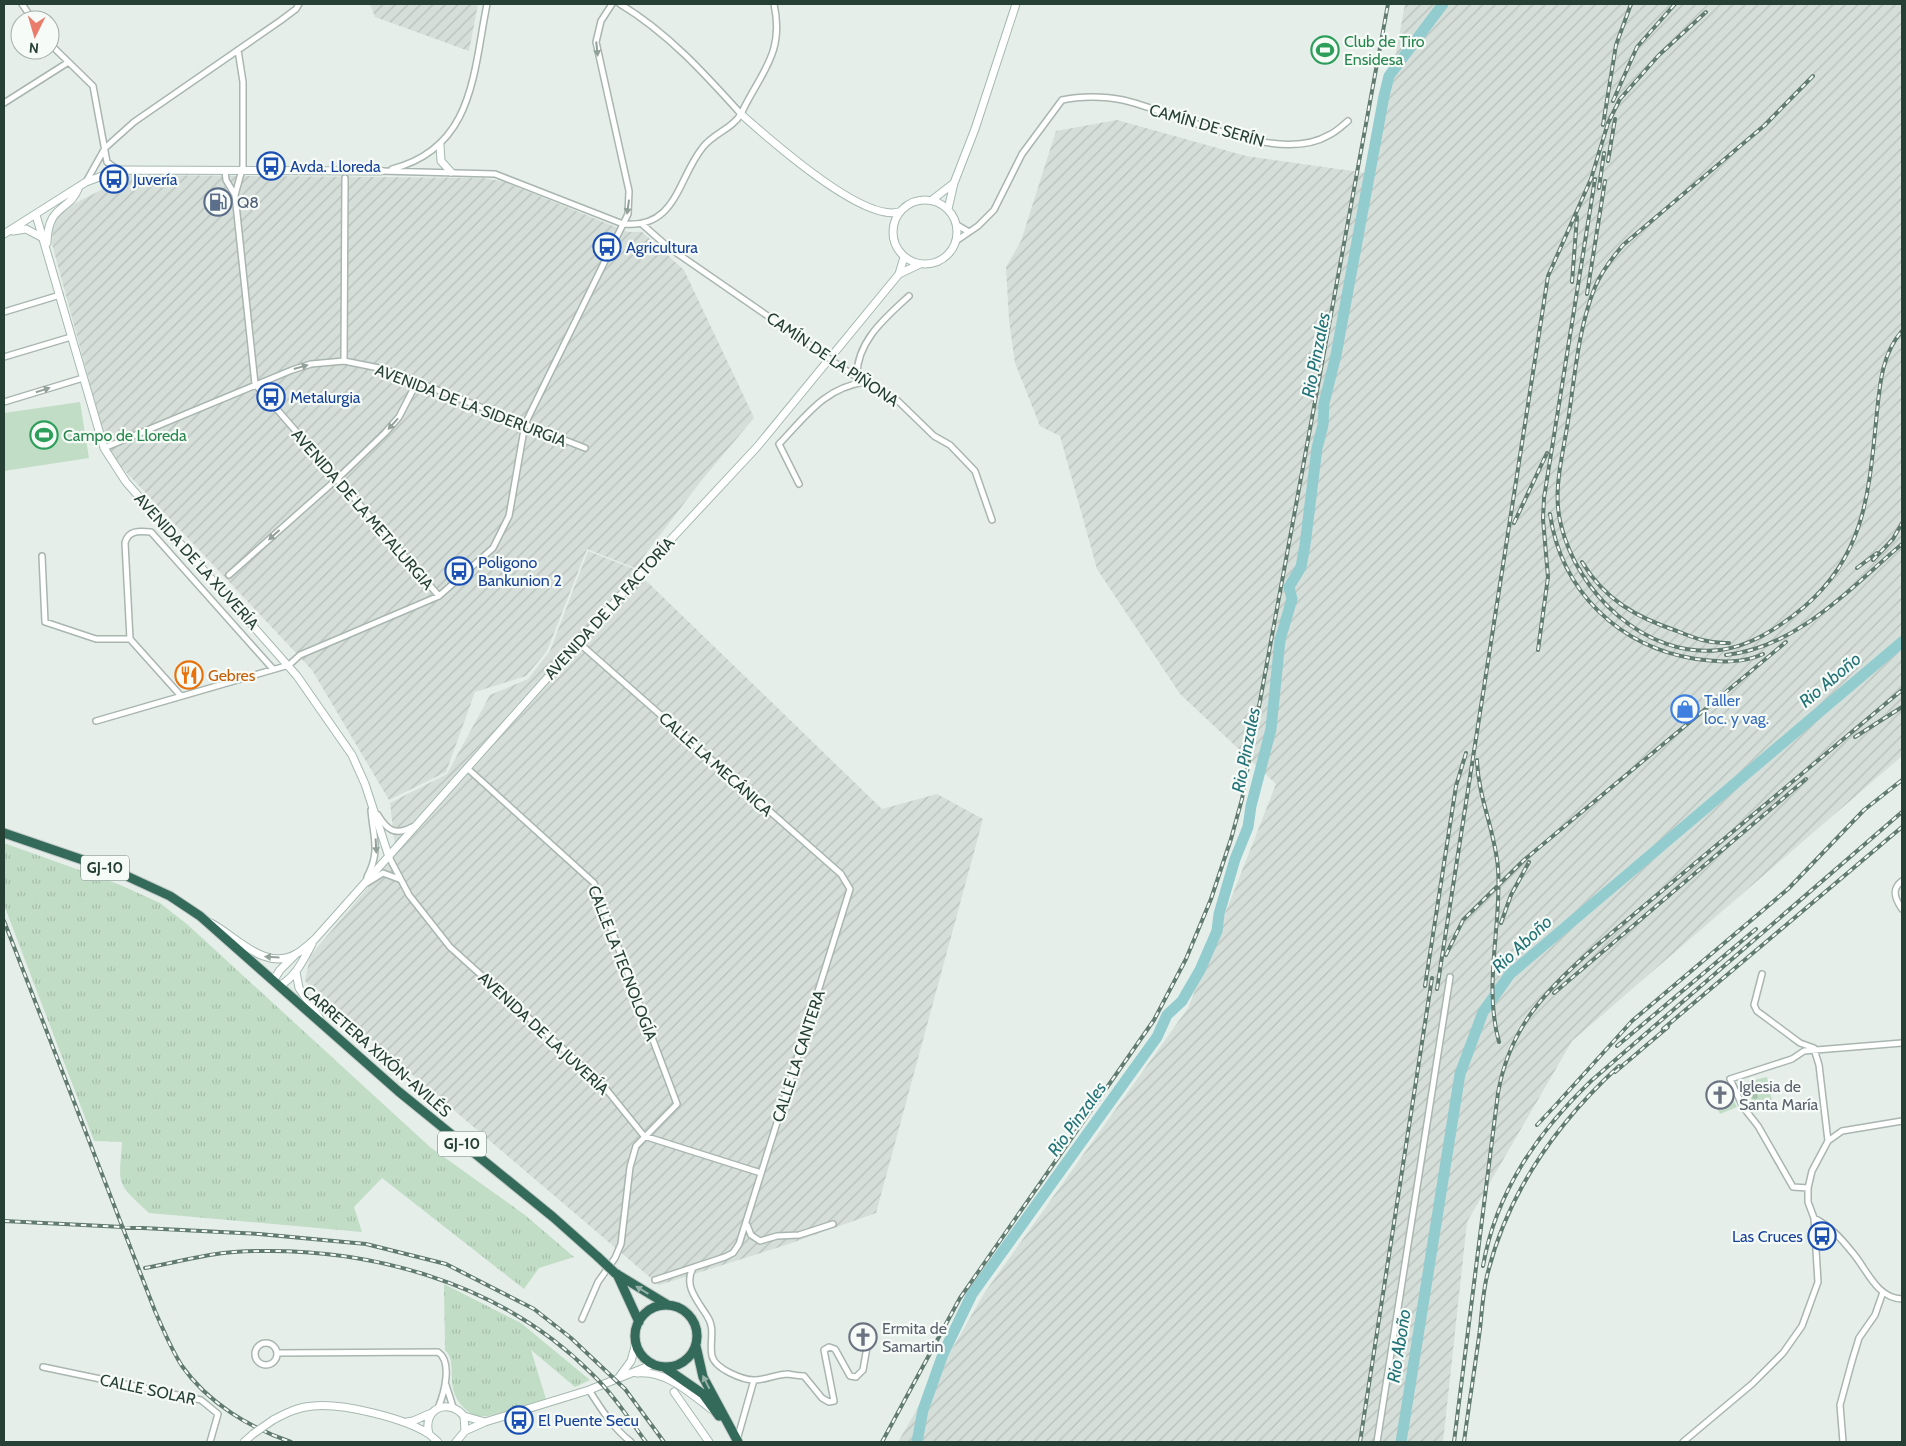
<svg xmlns="http://www.w3.org/2000/svg" width="1906" height="1446" font-family="Cabin,sans-serif">
	<style>
		.industrial { fill: url(#industrial-furrows) }
		.grass { fill: url(#grass-tufts) }
		.cemetery { fill: url(#cemetery-stones) }
		.pitch { fill: #c1ddc6 }
		.lines { fill: none; stroke-linecap: round; stroke-linejoin: round }
		.river { stroke: #93cccf; stroke-width: 11 }
		.street-casing { stroke: #a9b6b0; stroke-width: 8 }
		.secondary-casing { stroke: #a5b9b0; stroke-width: 9 }
		.highway-casing { stroke: #c2cac7; stroke-width: 11 }
		.street { stroke: #fff; stroke-width: 5 }
		.secondary { stroke: #fff; stroke-width: 7 }
		.highway { stroke: #346a59; stroke-width: 9 }
		.rail-casing { stroke: #617b71; stroke-width: 4 }
		.rail { stroke: #f7fbf8; stroke-width: 2; stroke-dasharray: 5.5; stroke-linecap: butt }
		.street-bridge-casing { stroke: #a9b6b0; stroke-width: 8; stroke-linecap: butt }
		.secondary-bridge-casing { stroke: #a5b9b0; stroke-width: 9; stroke-linecap: butt }
		.highway-bridge-casing { stroke: #c2cac7; stroke-width: 11; stroke-linecap: butt }
		.street-bridge { stroke: #fff; stroke-width: 5 }
		.secondary-bridge { stroke: #fff; stroke-width: 7 }
		.highway-bridge { stroke: #346a59; stroke-width: 9 }
		.oneway { fill: #92a09a }
		.oneway2 { fill: #96b2a8 }
		.labels { text-anchor: middle; stroke-width: 4.5; stroke-linejoin: round; paint-order: stroke }
		.shield { fill: #f7fbf8; stroke: #657870; stroke-width: 1 }
		.shield-label { font-size: 15px; font-weight: bold; fill: #264036 }
		.leisure-label { font-size: 16px; fill: #27864d; stroke: #f7fbf8; text-anchor: start }
		.street-label { font-size: 16px; fill: #264036; stroke: #f7fbf8 }
		.transit-label { font-size: 16px; fill: #164399; stroke: #f7fbf8; text-anchor: start }
		.service-label { font-size: 16px; fill: #4e5e75; stroke: #f7fbf8; text-anchor: start }
		.food-label { font-size: 16px; fill: #c56008; stroke: #f7fbf8; text-anchor: start }
		.shop-label { font-size: 16px; fill: #366cbe; stroke: #f7fbf8; text-anchor: start }
		.worship-label { font-size: 16px; fill: #5b616d; stroke: #f7fbf8; text-anchor: start }
		.water-label { font-size: 18px; font-style: italic; fill: #237378; stroke: #f7fbf8 }
	</style>
	<defs>
		<pattern id="industrial-furrows" width="10" height="10" patternUnits="userSpaceOnUse" patternTransform="scale(1.25)"><rect width="10" height="10" fill="#d5ded9"/><path d="M-1 1l2-2M0 10L10 0M9 11l2-2" fill="none" stroke="#b7c0bb"/></pattern>
		<pattern id="grass-tufts" width="24" height="20" patternUnits="userSpaceOnUse" patternTransform="scale(1.25)"><rect width="24" height="20" fill="#c1ddc6"/><path d="M3 7l-1-3M5 7V3M7 7l1-3M15 17l-1-3M17 17v-4M19 17l1-3" fill="none" stroke="#a6bfab"/></pattern>
		<pattern id="cemetery-stones" width="16" height="16" patternUnits="userSpaceOnUse" patternTransform="scale(1.25)"><rect width="16" height="16" fill="#c1ddc6"/><path d="M2 7V4a2 2 0 0 1 4 0v3zM10 15v-3a2 2 0 0 1 4 0v3z" fill="#a6bfab"/></pattern>
	</defs>
	<rect width="100%" height="100%" fill="#e6eeea"/>
	<!-- industrial -->
	<path class="industrial" d="M370 4H478L469 51 375 17Z
		M1405 4H1902V756L1572 1041 1467 1222 1443 1442H898L985 1292 1188 1008 1276 784 1180 694 1097 569 1060 436 1040 426 1015 363 1009 320 1006 267 1021 241 1056 131 1117 120 1246 156 1374 174Z
		M130 175 483 178 505 182 628 232H642L684 270 749 407 754 418 701 481 635 568 587 549 547 651 526 676 475 692 446 772 389 800 312 670 109 454 52 244 53 221 68 207Z
		M588 551 634 569 882 809 937 794 983 819 876 1213 783 1246 659 1285 326 1001 305 981 310 956 396 854 390 803 447 774 490 695 528 679 550 651Z"/>
	<!-- grass -->
	<path class="grass" d="M4 843 118 884 160 903 188 925 430 1147 525 1215 574 1257 539 1268 524 1289 382 1178 354 1207 362 1232 149 1213C115 1181 119 1187 122 1142L94 1141 4 905Z
		M1732 1098 1737 1107 1720 1114 1716 1107Z
		M444 1284 521 1323 590 1380 575 1387 531 1350 546 1399 488 1416C478 1417 470 1415 463 1407 443 1386 459 1363 445 1350Z"/>
	<!-- cemetery -->
	<path class="cemetery" d="M1767 1077 1772 1100 1753 1105 1746 1082Z"/>
	<!-- pitch -->
	<path class="pitch" d="M80 402 89 458 4 471V413Z"/>
	<g class="lines">
		<!-- river -->
		<path class="river" d="M917 1442 923 1410 943 1354 972 1294 1157 1037 1167 1015 1182 1001 1200 970 1217 931 1219 914 1235 859 1248 827 1251 806 1271 729 1280 640 1292 599 1289 587 1301 567 1305 545 1317 448 1323 425 1324 403 1336 355 1384 96 1389 76 1443 4
			M1401 1442 1460 1074 1483 1012 1510 974 1902 642"/>
		<!-- street casing -->
		<g class="street-casing">
			<path id="street" d="M22 4 33 20
				M620 4C668 33 704 73 741 114
				M50 44 93 86 107 162 118 170
				M238 50 243 82V166L235 195 255 384 439 596
				M4 103 67 63
				M392 169C474 148 473 73 487 4
				M225 170 226 180 235 195
				M381 171 495 174 623 224C677 229 677 179 703 147 714 133 732 129 741 114 760 73 785 54 774 4
				M86 182 105 148 134 122 280 21 296 9 299 4
				M643 225 668 247 814 348
				M957 225 969 232
				M956 241 978 226 994 210 1022 154 1062 100C1080 96 1104 96 1123 100 1176 112 1278 166 1329 135 1336 132 1342 126 1348 121
				M4 312 60 295
				M4 357 71 337
				M344 361 345 178
				M847 371 898 401 934 436 950 445 975 471 992 520
				M857 377C856 342 885 318 909 296
				M4 402 83 378
				M104 448 292 370 311 364 344 361 384 369 585 448
				M799 484 779 444C806 416 824 388 865 382
				M42 556 45 622 96 639H130
				M229 575 337 479 385 433 399 417 417 382
				M579 643 841 874 850 889 739 1244 733 1253 725 1257 655 1280
				M181 696 130 639 125 543C128 530 139 531 151 532L273 669
				M96 721 289 665 300 655 439 596 493 548 509 516 525 424 628 214 629 191 596 42 601 21 612 4
				M467 768 594 883 677 1104 636 1146 630 1167 621 1244 615 1258 598 1282 582 1319
				M378 815C387 830 395 836 412 827
				M389 857 409 895 450 947 602 1084 644 1136 761 1173
				M367 877C381 851 373 837 371 810
				M1902 881C1891 889 1895 899 1902 909
				M367 883 383 873 399 879
				M1762 974 1754 1005 1757 1011 1800 1043 1814 1048
				M1814 1049 1819 1065 1828 1141
				M1808 1188 1793 1187 1758 1126 1743 1107 1730 1079 1792 1059 1804 1051 1902 1043
				M1814 1218C1830 1226 1841 1238 1852 1252 1867 1269 1876 1298 1902 1299
				M747 1225 751 1235 760 1241 777 1236 799 1235 833 1224
				M693 1268C683 1286 698 1301 707 1316 716 1329 709 1342 712 1356 715 1369 743 1380 754 1380 766 1380 777 1374 788 1374 794 1375 798 1376 804 1376L822 1398 829 1402 834 1401 824 1350 829 1347 835 1349 850 1376 856 1377 863 1370 867 1347
				M255 1354a11 11 0 1 1 22 0a11 11 0 1 1-22 0Z
				M278 1353 438 1352C453 1362 444 1394 438 1408
				M43 1367 201 1400 218 1414 210 1442
				M446 1385 453 1407
				M589 1390C601 1409 613 1428 631 1442
				M737 1440 754 1380
				M1377 1442 1450 977
				M1683 1442 1752 1384 1783 1353 1802 1326 1818 1282 1814 1218 1808 1202V1188L1812 1171 1828 1141 1842 1131 1902 1121
				M1843 1442 1840 1405 1852 1361 1859 1338 1875 1315 1883 1292"/>
		</g>
		<!-- secondary casing -->
		<g class="secondary-casing">
			<path id="secondary" d="M741 114C769 139 862 222 899 212
				M440 145 441 161 451 172
				M893 232a32 32 0 1 1 64 0a32 32 0 1 1-64 0Z
				M932 200 954 183
				M948 209 954 183 975 129 1016 4
				M36 215 104 448 126 482 297 676 352 755 365 784 389 857
				M13 231 26 229 43 238
				M4 234 86 182 118 170 381 171
				M47 243C48 203 69 213 79 187
				M899 274 920 264
				M211 923C236 936 265 972 296 954 303 950 309 944 315 939L662 549 757 447 899 274 904 257
				M296 972 299 988 319 1017
				M273 981 280 970 295 955
				M279 986C296 977 303 960 312 944
				M637 1373C666 1370 690 1393 711 1409
				M620 1376 631 1361 636 1343
				M674 1392 709 1442
				M464 1416 485 1422
				M273 1420C286 1413 298 1407 313 1406 343 1403 404 1418 429 1434
				M407 1422 413 1421 429 1414
				M465 1431 485 1422 589 1390 654 1364
				M244 1442 253 1434
				M438 1442 429 1434C422 1409 448 1397 464 1416L465 1431 456 1442"/>
		</g>
		<!-- highway casing -->
		<g class="highway-casing">
			<path id="highway" d="M4 833 118 872 170 896 200 916 398 1091 553 1217 598 1257
				M615 1273 668 1305
				M617 1274 639 1322
				M635 1336a31 31 0 1 1 62 0a31 31 0 1 1-62 0Z
				M696 1346 703 1377 738 1442
				M664 1367 703 1394 719 1416"/>
		</g>
		<!-- street -->
		<use href="#street" class="street"/>
		<!-- secondary -->
		<use href="#secondary" class="secondary"/>
		<!-- highway -->
		<use href="#highway" class="highway"/>
		<!-- rail casing -->
		<g class="rail-casing">
			<path id="rail" d="M1813 76 1765 125 1623 245C1612 258 1602 271 1595 287 1578 329 1575 376 1568 421 1563 455 1552 491 1561 525 1577 592 1645 659 1720 650 1751 646 1780 627 1804 607 1867 553 1869 489 1877 412 1880 383 1882 354 1902 331
				M1613 101 1637 47 1675 4
				M1603 125 1616 45 1631 4
				M1608 161 1615 119
				M1599 188 1604 153
				M1572 282 1577 217
				M1587 294 1605 181
				M1550 514C1561 591 1619 647 1696 659 1718 662 1742 664 1763 654
				M1514 523 1547 453
				M1873 560 1893 539 1902 523
				M1582 562C1605 600 1636 617 1677 631 1694 638 1710 644 1729 643
				M1857 568 1877 553
				M1538 650 1548 577 1543 519 1544 498 1595 179
				M1726 655C1798 647 1850 588 1902 544
				M1855 737 1902 707
				M1477 760C1478 797 1495 831 1498 868 1502 926 1483 984 1499 1042
				M4 921 155 1311C163 1329 171 1349 182 1366 208 1403 250 1428 291 1442
				M1501 923 1511 895 1529 862
				M1446 955 1463 920 1524 860 1786 642
				M1425 986 1456 786 1466 753
				M1437 989 1548 276 1591 179 1608 123 1620 99 1659 55 1706 12
				M1554 993 1806 779
				M1663 1029 1902 827
				M1617 1046 1756 929
				M1615 1072 1668 1027
				M1553 1108 1632 1021 1788 889 1864 810 1902 780
				M1537 1125 1554 1107
				M4 1221 259 1234 366 1244 446 1264 534 1309 571 1338 625 1389 664 1442
				M1483 1266C1496 1192 1537 1133 1591 1081L1902 812
				M145 1268C174 1263 204 1254 234 1252 363 1244 500 1281 592 1374 613 1394 629 1419 646 1442
				M882 1442 960 1298 1154 1020 1186 959 1211 899 1231 839 1242 799 1388 4
				M1360 1442 1432 978
				M1454 1442 1498 1093C1510 1025 1547 990 1596 946L1902 690
				M1464 1442C1469 1404 1475 1367 1480 1329 1482 1310 1483 1290 1488 1272 1509 1190 1557 1123 1619 1066"/>
		</g>
		<!-- rail -->
		<use href="#rail" class="rail"/>
		<!-- street-bridge casing -->
		<g class="street-bridge-casing">
			<path id="street-bridge" d="M814 348 847 371"/>
		</g>
		<!-- secondary-bridge casing -->
		<g class="secondary-bridge-casing">
			<path id="secondary-bridge" d="M253 1434 273 1420"/>
		</g>
		<!-- highway-bridge casing -->
		<g class="highway-bridge-casing">
			<path id="highway-bridge" d="M598 1257 615 1273"/>
		</g>
		<!-- street-bridge -->
		<use href="#street-bridge" class="street-bridge"/>
		<!-- secondary-bridge -->
		<use href="#secondary-bridge" class="secondary-bridge"/>
		<!-- highway-bridge -->
		<use href="#highway-bridge" class="highway-bridge"/>
	</g>
	<!-- one-way arrows -->
	<defs><path id="oneway-solid" d="M-6-.8H1V-3.2L6.5 0L1 3.2V.8H-6Z" transform="scale(1.25)"/></defs>
	<g class="oneway">
		<use href="#oneway-solid" transform="translate(597 49) rotate(84)"/>
		<use href="#oneway-solid" transform="translate(628 207) rotate(98)"/>
		<use href="#oneway-solid" transform="translate(301 367) rotate(-16)"/>
		<use href="#oneway-solid" transform="translate(43 390) rotate(-17)"/>
		<use href="#oneway-solid" transform="translate(393 424) rotate(132)"/>
		<use href="#oneway-solid" transform="translate(274 535) rotate(138)"/>
		<use href="#oneway-solid" transform="translate(376 846) rotate(87)"/>
		<use href="#oneway-solid" transform="translate(272 957) rotate(-176)"/>
	</g>
	<g class="oneway2">
		<use href="#oneway-solid" transform="translate(642 1290) rotate(-149)"/>
		<use href="#oneway-solid" transform="translate(706 1382) rotate(-117)"/>
	</g>
	<!-- icons -->
	<defs>
		<g id="stadium-ring" transform="scale(1.4375)"><circle r="9.5" fill="#f7fbf8" stroke="#2e9e5b" stroke-width="1.5"/><path d="M0-5a6.5 5 0 1 0 0 10a6.5 5 0 1 0 0-10ZM-3.5-1.8h7v3.6h-7Z" fill="#2e9e5b"/></g>
		<g id="bus-ring" transform="scale(1.4375)"><circle r="9.5" fill="#f7fbf8" stroke="#1a4fb4" stroke-width="1.5"/><path d="M-5-6H5V4H4V6H2V4H-2V6H-4V4H-5ZM-3.5-4V0h7V-4ZM-3.5 1.2v1.5H-2V1.2ZM2 1.2v1.5H3.5V1.2Z" fill="#1a4fb4"/></g>
		<g id="fuel-ring" transform="scale(1.4375)"><circle r="9.5" fill="#f7fbf8" stroke="#5c6f8a" stroke-width="1.5"/><path d="M-5.5-6h7V0h2V4h1.3V-2.5L3-4.5l.8-.8L6-3V5H2.5V1h-1V6h-7ZM-4.2-4.7v3.2H.2V-4.7Z" fill="#5c6f8a"/></g>
		<g id="restaurant-ring" transform="scale(1.4375)"><circle r="9.5" fill="#f7fbf8" stroke="#e8710a" stroke-width="1.5"/><path d="M-5-6h1v4h1v-4h1v4h1v-4h1v5L-1.5 .5V6h-2V.5L-5-1ZM5-6V6H3V1.5H1.5Q1.5-4 5-6Z" fill="#e8710a"/></g>
		<g id="shop-ring" transform="scale(1.4375)"><circle r="9.5" fill="#f7fbf8" stroke="#3f7fe0" stroke-width="1.5"/><path d="M-5-2.5h2.3a2.7 3.5 0 0 1 5.4 0H5L5.5 6h-11ZM-1.5-2.5h3a1.5 2.3 0 0 0-3 0Z" fill="#3f7fe0"/></g>
		<g id="church-ring" transform="scale(1.4375)"><circle r="9.5" fill="#f7fbf8" stroke="#6b7280" stroke-width="1.5"/><path d="M-1.2-6h2.4v3.5h3.3v2.4h-3.3V6h-2.4V-.1h-3.3v-2.4h3.3Z" fill="#6b7280"/></g>
	</defs>
	<g fill-rule="evenodd">
		<use href="#stadium-ring" x="1325" y="50"/>
		<use href="#bus-ring" x="271" y="166"/>
		<use href="#bus-ring" x="114" y="179"/>
		<use href="#fuel-ring" x="218" y="202"/>
		<use href="#bus-ring" x="607" y="247"/>
		<use href="#bus-ring" x="271" y="397"/>
		<use href="#stadium-ring" x="44" y="435"/>
		<use href="#bus-ring" x="459" y="571"/>
		<use href="#restaurant-ring" x="189" y="675"/>
		<use href="#shop-ring" x="1685" y="709"/>
		<use href="#church-ring" x="1720" y="1095"/>
		<use href="#bus-ring" x="1822" y="1236"/>
		<use href="#church-ring" x="863" y="1337"/>
		<use href="#bus-ring" x="519" y="1420"/>
	</g>
	<g class="labels">
		<!-- shield labels -->
		<g class="shield">
			<rect x="81" y="855.5" width="48" height="25" rx="4"/>
			<rect x="438" y="1131.5" width="48" height="25" rx="4"/>
		</g>
		<g class="shield-label">
			<text x="105" y="873">GJ-10</text>
			<text x="462" y="1149">GJ-10</text>
		</g>
		<!-- leisure labels -->
		<g class="leisure-label">
			<text x="1344" y="47">Club de Tiro<tspan x="1344" dy="18">Ensidesa</tspan></text>
			<text x="63" y="441">Campo de Lloreda</text>
		</g>
		<!-- street labels -->
		<g class="street-label">
			<text transform="translate(1207 125) rotate(16)" y="6">CAMÍN DE SERÍN</text>
			<text transform="translate(833 359) rotate(34)" y="6">CAMÍN DE LA PIÑONA</text>
			<text transform="translate(471 405) rotate(21)" y="6">AVENIDA DE LA SIDERURGIA</text>
			<text transform="translate(363 509) rotate(49)" y="6">AVENIDA DE LA METALURGIA</text>
			<text transform="translate(197 561) rotate(48)" y="6">AVENIDA DE LA XUVERÍA</text>
			<text transform="translate(609 608) rotate(-48)" y="6">AVENIDA DE LA FACTORÍA</text>
			<text transform="translate(716 764) rotate(42)" y="6">CALLE LA MECÁNICA</text>
			<text transform="translate(623 963) rotate(69)" y="6">CALLE LA TECNOLOGÍA</text>
			<text transform="translate(544 1033) rotate(43)" y="6">AVENIDA DE LA JUVERÍA</text>
			<text transform="translate(377 1051) rotate(41)" y="6">CARRETERA XIXÓN-AVILÉS</text>
			<text transform="translate(798 1056) rotate(-72)" y="6">CALLE LA CANTERA</text>
			<text transform="translate(148 1389) rotate(12)" y="6">CALLE SOLAR</text>
		</g>
		<!-- transit labels -->
		<g class="transit-label">
			<text x="290" y="172">Avda. Lloreda</text>
			<text x="133" y="185">Juvería</text>
			<text x="626" y="253">Agricultura</text>
			<text x="290" y="403">Metalurgia</text>
			<text x="478" y="568">Poligono<tspan x="478" dy="18">Bankunion 2</tspan></text>
			<text x="1803" y="1242" text-anchor="end">Las Cruces</text>
			<text x="538" y="1426">El Puente Secu</text>
		</g>
		<!-- service labels -->
		<g class="service-label">
			<text x="237" y="208">Q8</text>
		</g>
		<!-- food labels -->
		<g class="food-label">
			<text x="208" y="681">Gebres</text>
		</g>
		<!-- shop labels -->
		<g class="shop-label">
			<text x="1704" y="706">Taller<tspan x="1704" dy="18">loc. y vag.</tspan></text>
		</g>
		<!-- worship labels -->
		<g class="worship-label">
			<text x="1739" y="1092">Iglesia de<tspan x="1739" dy="18">Santa María</tspan></text>
			<text x="882" y="1334">Ermita de<tspan x="882" dy="18">Samartin</tspan></text>
		</g>
		<!-- water labels -->
		<g class="water-label">
			<text transform="translate(1316 355) rotate(-79)" y="6">Rio Pinzales</text>
			<text transform="translate(1830 680) rotate(-40)" y="6">Rio Aboño</text>
			<text transform="translate(1246 750) rotate(-79)" y="6">Rio Pinzales</text>
			<text transform="translate(1522 944) rotate(-43)" y="6">Rio Aboño</text>
			<text transform="translate(1077 1119) rotate(-54)" y="6">Rio Pinzales</text>
			<text transform="translate(1399 1346) rotate(-81)" y="6">Rio Aboño</text>
		</g>
	</g>
	<!-- border -->
	<rect width="1906" height="1446" fill="none" stroke="#264036" stroke-width="10"/>
	<!-- north arrow -->
	<g transform="translate(35 35) rotate(185)"><circle r="24" fill="#f7fbf8" stroke="#a3b0aa"/>
	<path d="M0-4L9 19L0 12L-9 19Z" fill="#e97c6a"/>
	<text y="-8" font-size="14" font-weight="bold" text-anchor="middle" fill="#264036">N</text>
	</g>
</svg>
